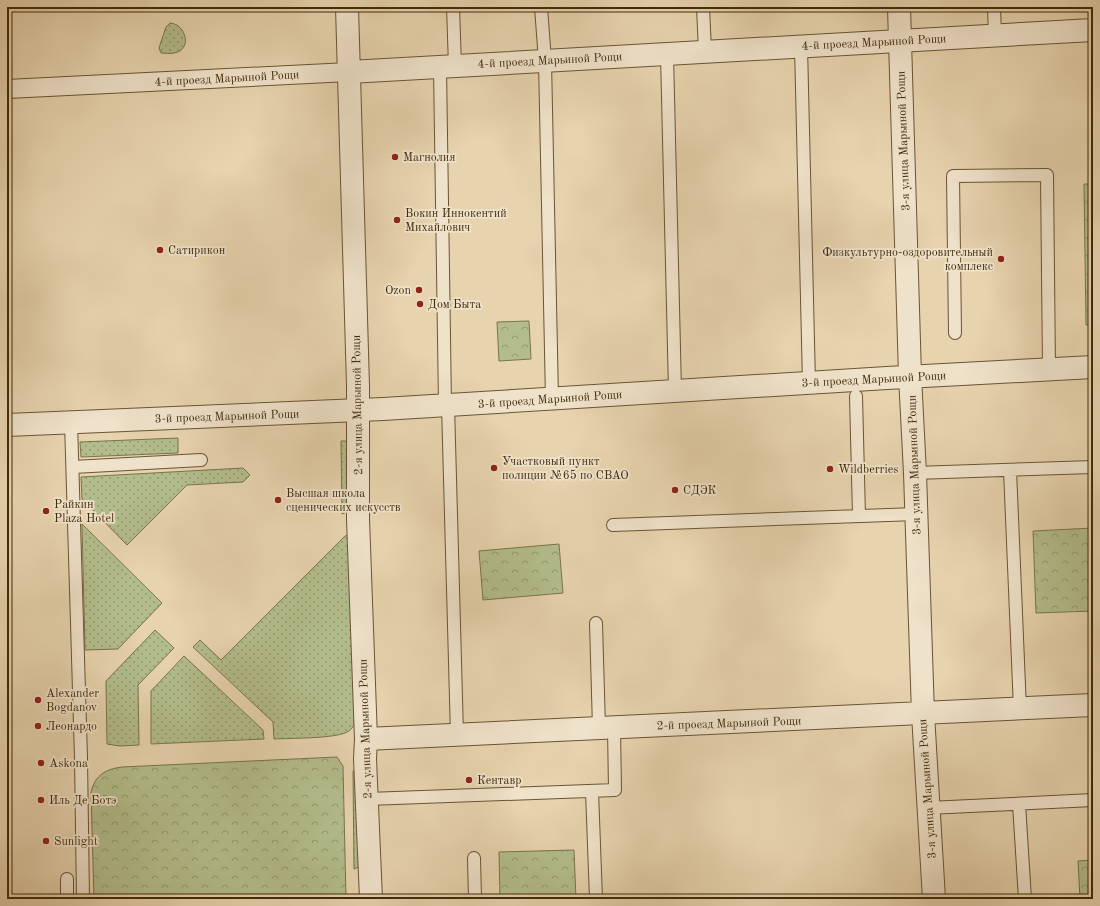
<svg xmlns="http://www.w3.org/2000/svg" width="1100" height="906" font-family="'Old Standard TT',serif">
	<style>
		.grass { fill: url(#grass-dots); stroke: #7a744b }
		.forest { fill: url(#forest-crowns); stroke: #7a744b }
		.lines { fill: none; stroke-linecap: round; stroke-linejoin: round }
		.service-casing { stroke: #6a5433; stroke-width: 14 }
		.pedestrian-casing { stroke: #6a5433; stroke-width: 20 }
		.minor-casing { stroke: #6a5433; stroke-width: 24 }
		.tertiary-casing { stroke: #6a5433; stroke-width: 24 }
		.service { stroke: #efe2ca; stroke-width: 12 }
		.pedestrian { stroke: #efe2ca; stroke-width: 18 }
		.minor { stroke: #efe2ca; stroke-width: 22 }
		.tertiary { stroke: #efe2ca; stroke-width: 22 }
		.poi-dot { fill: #8f2418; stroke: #efe2ca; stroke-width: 1.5 }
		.labels { text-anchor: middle; stroke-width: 3.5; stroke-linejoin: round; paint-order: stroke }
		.street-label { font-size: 12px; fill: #402a0a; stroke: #efe2ca }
		.poi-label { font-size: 12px; fill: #402a0a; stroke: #efe2ca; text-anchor: start }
	</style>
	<defs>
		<pattern id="grass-dots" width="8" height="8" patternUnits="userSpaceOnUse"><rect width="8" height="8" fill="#b3bd8c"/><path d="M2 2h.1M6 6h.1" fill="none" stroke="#939a71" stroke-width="1.8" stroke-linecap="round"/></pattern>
		<pattern id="forest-crowns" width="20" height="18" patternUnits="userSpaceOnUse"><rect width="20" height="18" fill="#b3bd8c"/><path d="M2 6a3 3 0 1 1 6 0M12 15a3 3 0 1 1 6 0" fill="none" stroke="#939a71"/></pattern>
	</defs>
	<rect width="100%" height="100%" fill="#e7d3ae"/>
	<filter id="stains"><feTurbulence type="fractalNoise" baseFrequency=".005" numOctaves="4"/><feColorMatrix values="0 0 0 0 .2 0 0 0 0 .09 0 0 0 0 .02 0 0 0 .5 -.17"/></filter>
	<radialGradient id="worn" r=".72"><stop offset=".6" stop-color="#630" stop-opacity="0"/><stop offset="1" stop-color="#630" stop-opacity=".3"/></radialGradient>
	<!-- grass -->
	<path class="grass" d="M170 23C186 24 193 50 174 53 170 54 165 53 161 53L159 48 166 27Z
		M178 438V453L81 457 80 442Z
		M341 441H349V511L342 514Z
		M243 468 250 475 243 482 187 485 127 545 82 499 81 477Z
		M82 524 162 603 118 649 85 650Z
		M352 534 356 717C355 723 354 727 349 731 338 739 289 738 274 739L273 722 193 647 200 640 221 660 345 536Z
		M155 630 174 648 138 685 139 745 120 746 107 744 106 681Z
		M184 656 263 730 264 739 151 744V691Z
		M357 768 361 866 354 869 353 771Z"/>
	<!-- forest -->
	<path class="forest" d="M1084 184H1093V325H1086Z
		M529 321 531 359 499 361 497 322Z
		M1093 528V611L1036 613 1033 531Z
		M559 544 563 593 483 600 479 551Z
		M337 757 343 766 346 899H94L91 792C95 775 106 769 122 767Z
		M574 850 576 899H500L499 852Z
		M1093 860V899H1080L1078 861Z"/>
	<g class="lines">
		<!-- service casing -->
		<g class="service-casing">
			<path id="service" d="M453 7 455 66
				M541 7 545 61 552 399
				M703 7 705 51
				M994 7 995 35
				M801 46 809 383
				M667 54 675 391
				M440 67 445 405
				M955 333 953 176 1047 175 1049 369
				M856 396 859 516
				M448 405 457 735
				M71 422 81 758 83 899
				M73 467 201 460
				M1010 470 1020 709
				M915 473 1093 467
				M613 525 916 514
				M596 623 599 728
				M592 791 596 899
				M368 799 615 790 614 727
				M1019 804 1025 899
				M928 808 1093 800
				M474 858 475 899
				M67 879V899"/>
		</g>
		<!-- pedestrian casing -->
		<g class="pedestrian-casing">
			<path id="pedestrian" d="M7 89 349 72"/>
		</g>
		<!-- minor casing -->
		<g class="minor-casing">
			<path id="minor" d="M899 7 910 376 915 473 923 714 934 899
				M7 425 383 409 887 378 1093 367
				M366 739 1093 705"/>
		</g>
		<!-- tertiary casing -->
		<g class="tertiary-casing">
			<path id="tertiary" d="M347 7 358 386V519L366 739 365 759 371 899
				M349 72 1093 30"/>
		</g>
		<!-- service -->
		<use href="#service" class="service"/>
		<!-- pedestrian -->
		<use href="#pedestrian" class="pedestrian"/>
		<!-- minor -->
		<use href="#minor" class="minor"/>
		<!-- tertiary -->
		<use href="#tertiary" class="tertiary"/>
	</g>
	<!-- markers -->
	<g class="poi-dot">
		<circle cx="395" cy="157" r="4"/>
		<circle cx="397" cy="220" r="4"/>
		<circle cx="160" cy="250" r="4"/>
		<circle cx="1001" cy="259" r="4"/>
		<circle cx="419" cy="290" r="4"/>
		<circle cx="420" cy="304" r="4"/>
		<circle cx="494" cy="468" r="4"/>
		<circle cx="830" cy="469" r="4"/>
		<circle cx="675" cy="490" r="4"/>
		<circle cx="278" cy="500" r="4"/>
		<circle cx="46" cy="511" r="4"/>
		<circle cx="38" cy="700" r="4"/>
		<circle cx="38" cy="726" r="4"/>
		<circle cx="41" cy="763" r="4"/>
		<circle cx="469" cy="780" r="4"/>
		<circle cx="41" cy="800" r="4"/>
		<circle cx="46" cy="841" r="4"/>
	</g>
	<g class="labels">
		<!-- street labels -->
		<g class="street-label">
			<text transform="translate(874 42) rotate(-3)" y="4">4-й проезд Марьиной Рощи</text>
			<text transform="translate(550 60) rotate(-3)" y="4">4-й проезд Марьиной Рощи</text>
			<text transform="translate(227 78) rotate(-3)" y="4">4-й проезд Марьиной Рощи</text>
			<text transform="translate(903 141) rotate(-92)" y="4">3-я улица Марьиной Рощи</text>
			<text transform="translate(874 379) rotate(-3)" y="4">3-й проезд Марьиной Рощи</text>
			<text transform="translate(550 399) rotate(-4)" y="4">3-й проезд Марьиной Рощи</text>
			<text transform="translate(357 405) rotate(-91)" y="4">2-я улица Марьиной Рощи</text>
			<text transform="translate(227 416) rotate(-2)" y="4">3-й проезд Марьиной Рощи</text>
			<text transform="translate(914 465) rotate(-92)" y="4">3-я улица Марьиной Рощи</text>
			<text transform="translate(729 723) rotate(-2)" y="4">2-й проезд Марьиной Рощи</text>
			<text transform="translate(365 729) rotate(-92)" y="4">2-я улица Марьиной Рощи</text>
			<text transform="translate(927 789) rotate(-94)" y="4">3-я улица Марьиной Рощи</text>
		</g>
		<!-- poi labels -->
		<g class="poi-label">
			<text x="403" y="161">Магнолия</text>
			<text x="405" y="217">Вокин Иннокентий<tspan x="405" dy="14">Михайлович</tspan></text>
			<text x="168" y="254">Сатирикон</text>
			<text x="993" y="256" text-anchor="end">Физкультурно-оздоровительный<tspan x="993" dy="14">комплекс</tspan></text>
			<text x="411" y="294" text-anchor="end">Ozon</text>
			<text x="428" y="308">Дом Быта</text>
			<text x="502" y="465">Участковый пункт<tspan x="502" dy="14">полиции №65 по СВАО</tspan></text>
			<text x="838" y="473">Wildberries</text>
			<text x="683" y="494">СДЭК</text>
			<text x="286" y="497">Высшая школа<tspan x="286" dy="14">сценических искусств</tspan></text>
			<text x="54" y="508">Райкин<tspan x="54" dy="14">Plaza Hotel</tspan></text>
			<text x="46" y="697">Alexander<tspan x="46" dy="14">Bogdanov</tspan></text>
			<text x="46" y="730">Леонардо</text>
			<text x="49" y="767">Askona</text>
			<text x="477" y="784">Кентавр</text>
			<text x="49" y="804">Иль Де Ботэ</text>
			<text x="54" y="845">Sunlight</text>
		</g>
	</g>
	<!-- margin -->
	<rect width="1100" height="906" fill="none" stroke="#e7d3ae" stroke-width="24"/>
	<rect x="8" y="8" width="1084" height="890" fill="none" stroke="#402a0a" stroke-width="2"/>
	<rect x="12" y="12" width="1076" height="882" fill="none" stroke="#402a0a"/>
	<rect width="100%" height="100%" filter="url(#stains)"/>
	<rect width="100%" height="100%" fill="url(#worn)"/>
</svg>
